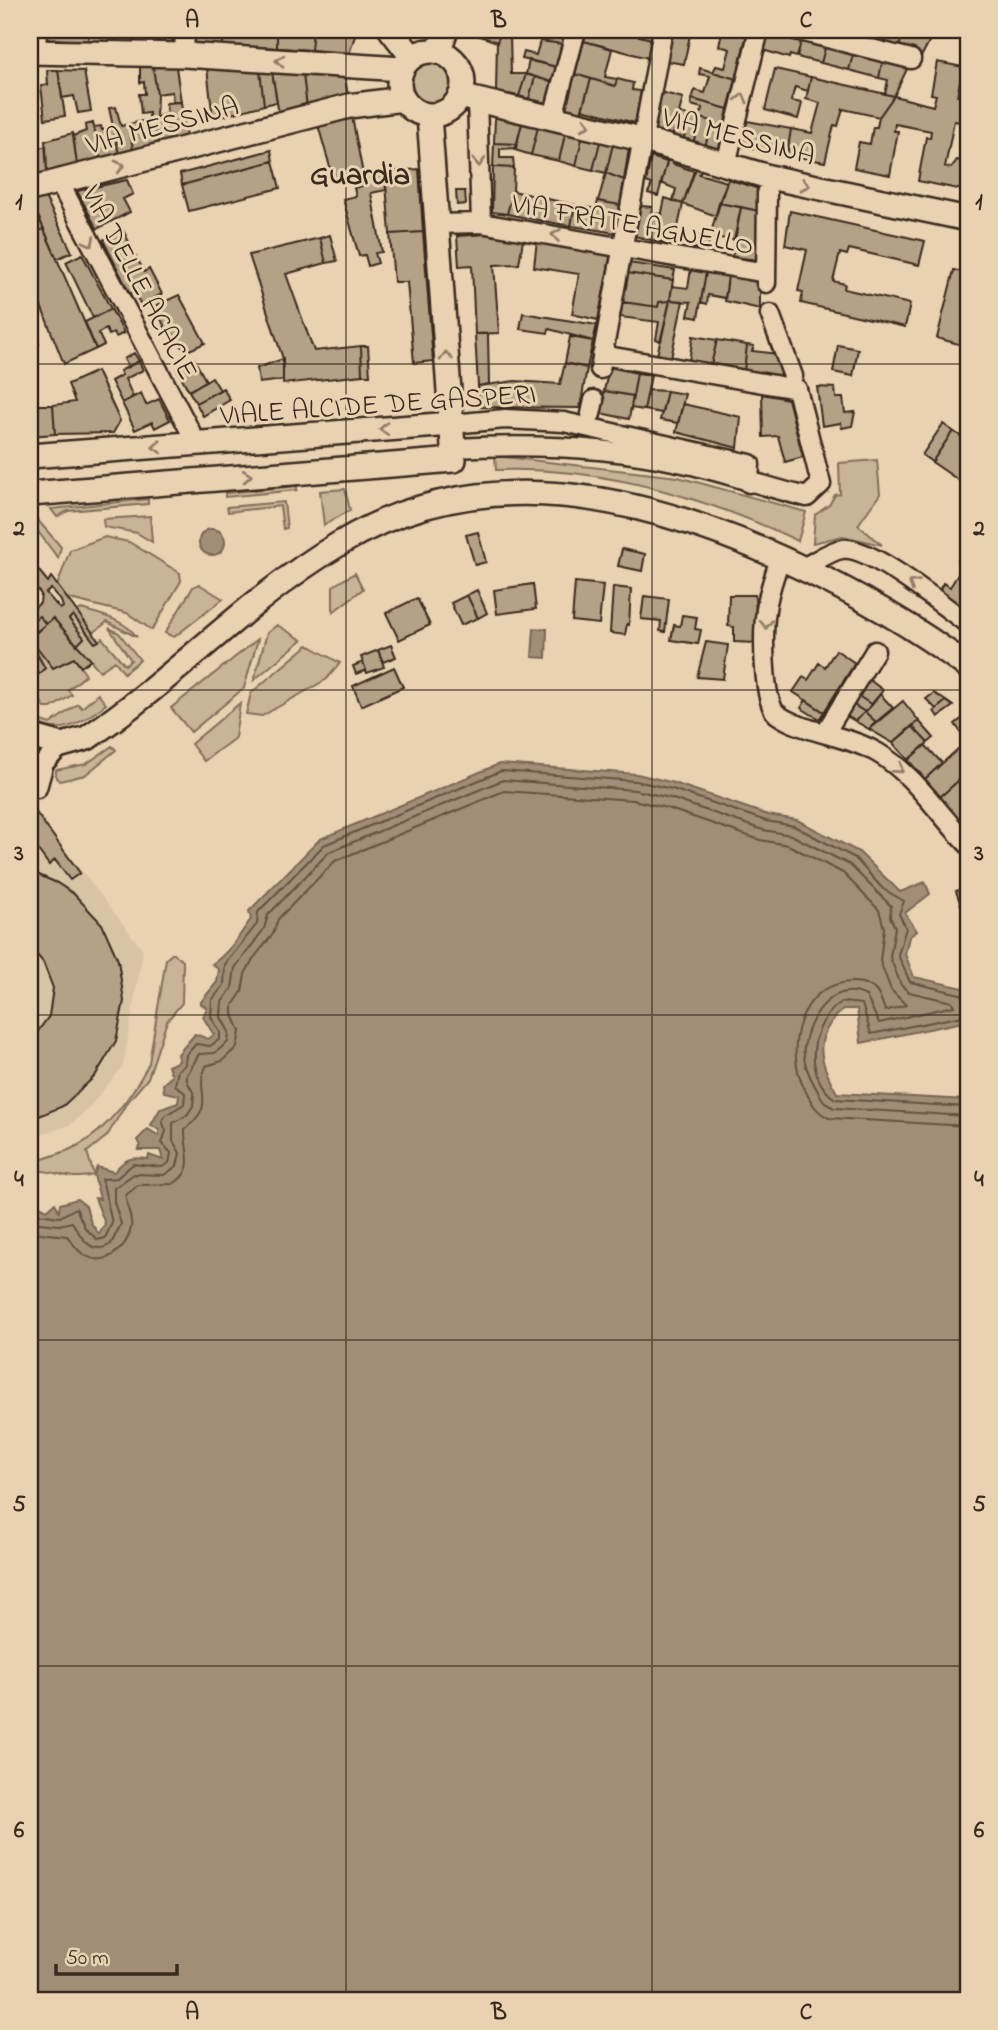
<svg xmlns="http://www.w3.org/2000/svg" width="998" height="2030" font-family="'Indie Flower',sans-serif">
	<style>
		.built { fill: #d9c3a5 }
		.green { fill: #cab497; stroke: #826f5a; stroke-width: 2 }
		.water { fill: #a28e76; stroke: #796653; stroke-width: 2 }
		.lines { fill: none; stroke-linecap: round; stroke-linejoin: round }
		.shore { stroke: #645241; stroke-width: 2 }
		.building { fill: #b5a186; stroke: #3b2a1e; stroke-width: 2; fill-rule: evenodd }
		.minor-casing { stroke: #3b2a1e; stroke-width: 23 }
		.major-casing { stroke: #3b2a1e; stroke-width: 28 }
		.minor { stroke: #e9d2b2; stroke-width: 18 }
		.major { stroke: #e9d2b2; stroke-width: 23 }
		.oneway { stroke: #927e68 }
		.grid { fill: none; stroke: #3b2a1e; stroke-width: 2; stroke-opacity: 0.55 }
		.labels { text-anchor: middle; stroke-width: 6; stroke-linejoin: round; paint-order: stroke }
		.street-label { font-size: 28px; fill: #3b2a1e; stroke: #e9d2b2 }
		.neighbourhood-label { font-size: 30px; font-weight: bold; fill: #3b2a1e; stroke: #e9d2b2 }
		.neatline { fill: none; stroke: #3b2a1e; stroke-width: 2.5 }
		.grid-label { font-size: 23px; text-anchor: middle; font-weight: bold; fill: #3b2a1e }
	</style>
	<rect width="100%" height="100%" fill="#e9d2b2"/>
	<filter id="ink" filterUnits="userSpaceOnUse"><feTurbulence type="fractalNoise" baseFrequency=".0143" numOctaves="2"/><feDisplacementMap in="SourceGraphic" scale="14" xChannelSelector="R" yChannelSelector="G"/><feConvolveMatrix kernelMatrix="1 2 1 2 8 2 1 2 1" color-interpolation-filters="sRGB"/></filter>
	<g filter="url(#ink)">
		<!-- built -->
		<path class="built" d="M30 804 143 950 123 1066 87 1110 70 1125 30 1138Z"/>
		<!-- green -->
		<path class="green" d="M412 83a19 19 0 1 1 38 0a19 19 0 1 1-38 0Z
			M495 456 678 477 806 512 798 541C703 496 601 466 496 470Z
			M877 460 880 494 858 525 882 545 843 536 813 543 815 515 829 505 835 495 840 494 839 463Z
			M297 486V490L225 497V493Z
			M345 489 350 510 324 525 320 491Z
			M148 499V504L68 511 57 517 51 509Z
			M284 502 287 528 283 529 280 506 228 512 227 507Z
			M30 511 61 547 58 558 30 521Z
			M150 516 152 542 137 533 104 527 103 519Z
			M105 537 129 542 180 573 181 581 152 630 127 613 66 598 57 586 70 550Z
			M355 573 363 589 333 612V586Z
			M199 584 223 599 174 637 165 633 193 587Z
			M81 609C101 615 124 619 137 637L107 622 93 633 77 612Z
			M73 615 95 643 102 638 125 665 131 660 109 628 119 633 140 660 124 673 115 661 100 671 77 645 84 638 69 619Z
			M277 625 302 640 254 680 267 633Z
			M30 638 53 667 74 658 86 675 68 690 72 695 51 708H45L30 684V663L39 674 45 668Z
			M258 639 244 688 191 732 171 708Z
			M308 645 340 663 327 679 262 716 246 714 251 693Z
			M98 694 106 704C82 723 58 740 30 718V712L38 720 50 724 78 704 82 708Z
			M240 703 235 738 204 761 191 744Z
			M112 746 116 750 85 775 60 781 56 777V770L86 764Z
			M173 953 183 961 182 1003 167 1021 148 1078 126 1104 107 1136 87 1152 94 1175C68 1182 56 1169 30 1170V1163C45 1158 62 1154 77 1146 107 1131 134 1093 149 1063L166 959Z"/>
		<!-- water -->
		<path class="water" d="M199 542a13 13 0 1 1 26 0a13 13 0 1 1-26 0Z
			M534 629H547L546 658 532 657Z
			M499 764 637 774 674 783 768 815 797 820 859 852 900 892 925 882 930 894 905 913 917 931 909 937 905 954 914 977 968 989V1021L861 1043 857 1009H844C812 1036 818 1060 837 1093L968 1100V2000H30V1207L36 1204 47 1210 55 1203 59 1211 60 1204 77 1199 86 1206 91 1223 99 1234 105 1224 95 1198 100 1199 94 1175 97 1167 114 1172C125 1158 131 1157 148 1159L149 1155 163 1160 160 1150H138L141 1145 137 1140 148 1129 159 1136V1130L151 1125 160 1109 178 1103 179 1095 164 1092 163 1084 172 1076 168 1066 179 1061 178 1054 195 1034 208 1039 214 1035 203 1017 207 1008 200 1003 217 982 219 970 212 964C228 954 240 935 251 919L249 911 320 839Z"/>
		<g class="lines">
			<!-- shore -->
			<path class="shore" d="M968 1015 871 1034 862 1004 842 1002C810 1022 802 1075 835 1099L968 1107
				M30 1213 60 1217 76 1208 85 1228 98 1240 105 1238 112 1223 102 1179 117 1178 133 1164 162 1167 169 1163 171 1153 162 1143 166 1131 162 1121 166 1115 184 1104 185 1093 175 1085 178 1070 185 1065 186 1055 196 1044 210 1046 220 1039V1032L211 1017 212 1000 224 985 225 964 257 924 258 912 324 845 501 771 636 781 672 789 766 821 794 826 855 858 883 889 904 901 899 914 906 928 898 955 910 982 968 996
				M30 1222 59 1225 72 1222C81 1236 90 1257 111 1244L121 1224 114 1202V1188L134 1174 164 1175 177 1166 180 1153 173 1141V1123L187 1115 193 1106 194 1094 187 1081V1075L199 1054 215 1053 228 1042 229 1032 221 1017 222 1002 232 988 235 968 264 929 268 915 329 852 503 780 635 790 670 798 763 830 791 835 850 865 891 906 890 917 895 927 890 957 901 985 909 992 952 1002 954 1006 879 1023 866 996C833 979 808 1018 804 1047 802 1061 809 1076 816 1088 821 1097 824 1104 834 1108L968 1116
				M30 1232 67 1236C72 1242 77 1251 86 1256 106 1267 127 1248 131 1228 133 1216 125 1206 126 1195L138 1185 173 1184C198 1169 184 1151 185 1129 219 1102 193 1094 206 1066L222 1061 237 1047 240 1031 233 1015V1005L242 992 245 974 253 959 273 934 278 919 335 861 504 791 633 800 667 808 760 840 788 845 843 873 879 910 884 928 880 961 891 990 906 1005 885 1011C883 1004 881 997 876 991 870 984 861 982 852 982 798 983 784 1051 805 1090 811 1102 816 1112 829 1118L968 1126"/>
		</g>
		<!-- building -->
		<path class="building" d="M47 30H89L88 41 46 39Z
			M89 30H109V41H88Z
			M116 30H136L135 42H115Z
			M136 30H159V43L135 42Z
			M159 30H172V43H159Z
			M193 30H223V46L192 44Z
			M223 30H277V48L223 46Z
			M277 30H313L311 50 277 48Z
			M313 30H357L349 54 311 50Z
			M463 30H502L497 42Z
			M543 30 566 33 563 44 540 41Z
			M587 30H617L651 39 648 58 584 41Z
			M632 30H653L651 39 631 33Z
			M672 30H691L684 64 666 61Z
			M712 30 747 33 736 79 713 72 716 66 725 68 730 49 719 46 722 32Z
			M768 30 802 38 797 57 790 55 789 58 763 50Z
			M817 30H858L855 40Z
			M858 30H874L870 44 855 40Z
			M874 30H904L898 51 870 44Z
			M904 30 932 36 921 57 898 51Z
			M501 32 510 34 511 74H526L519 96 496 92 497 42Z
			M802 38 826 44 821 63 797 57Z
			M540 41 563 44 557 67 522 59 524 52 536 55Z
			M584 41 612 49 605 77 617 79 615 86 575 74Z
			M826 44 854 51 849 70 821 63Z
			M854 51 883 58 879 78 849 70Z
			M883 58 909 65 894 96 885 94 888 80 879 78Z
			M529 60 557 67 552 82 526 74Z
			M937 62 963 67 957 96 964 97 960 122 954 121 945 167 951 168 957 160 968 163V191L918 181 926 137 930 138 931 131 895 124 894 131H898L890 175 854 168 859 142 870 144 873 127H877L879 117 894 96 933 106 936 95 931 94Z
			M140 67H153L157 94 156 118 152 119H149V113L141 114 139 94H145L144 82 140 83Z
			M153 67H176L181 102H173L172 92 157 94Z
			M207 68 260 71 264 105 213 119Z
			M700 68 736 79 728 109 692 99 695 90 705 93 710 76 699 74Z
			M775 69 811 77 808 91 795 87 791 101 802 103 798 119 765 110Z
			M47 70H58L65 116 45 119 41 86 48 85Z
			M58 70 84 71 91 111 78 113 74 96 62 98Z
			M260 71 272 72 277 102 264 105Z
			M272 72 303 74 307 108 279 115Z
			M303 74 345 76 348 97 307 108Z
			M526 74 535 77 529 99 519 96Z
			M575 74 591 79 581 114 565 109Z
			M535 77 552 82 547 103 529 99Z
			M811 77 894 96 879 117 843 109 838 126 834 125 825 162 787 155 791 129 812 133 820 103 806 99Z
			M591 79 615 86 617 79 633 83 632 90 641 91 635 123 582 109Z
			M660 92 683 98 672 138 654 133Z
			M964 97 968 98V123L960 122Z
			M692 99 728 109 718 152 705 147 712 121 700 118 702 108 691 105Z
			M181 102 186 136 159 143 152 119 167 113 166 103Z
			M116 107 121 126 129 124 133 150 119 154 109 108Z
			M679 113 690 116 683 141 672 138Z
			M690 116 700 118 693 144 683 141Z
			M352 117 363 174 334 181 318 125Z
			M495 117 522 123 517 144 494 143Z
			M700 118 712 121 705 147 693 144Z
			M152 119 159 143 133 150 129 124Z
			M747 121 791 129 787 155 741 146Z
			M93 123 100 159 77 165 73 136 86 131 85 125Z
			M522 123 538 127 531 155 515 150Z
			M101 126 102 130 113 128 119 154 100 159 94 127Z
			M538 127 565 134 559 161 531 155Z
			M73 133 77 165 47 173 45 141Z
			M565 134 582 138 576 166 559 161Z
			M582 138 600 142 593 170 576 166Z
			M600 142 613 144 606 173 593 170Z
			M494 143 517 144 516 148 500 149V158H513L514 168 493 167Z
			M613 144 629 148 624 180 606 173Z
			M46 146 47 173 30 177V150Z
			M271 150 273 161 182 185 180 174Z
			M651 157 667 162 658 196 648 193 652 184 646 182Z
			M668 159 674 161 673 164 694 171 683 204 673 201 676 189 661 183Z
			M273 161 280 188 189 211 182 185Z
			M493 167 514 168 513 191 507 214 492 212Z
			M696 168 701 170 699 174 727 182 716 216 683 204Z
			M419 169 423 232 390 234 385 172Z
			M385 172 386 190 371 193 382 252 375 253 378 263 368 266 365 255 359 256 343 199 356 196 354 188 365 185 363 174Z
			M606 173 624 180 620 205 598 201Z
			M728 179 759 189V211L719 203Z
			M127 180 133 194 123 199 130 212 97 229 77 191Z
			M456 191H465L466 204 457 205Z
			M513 191 548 199 543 221 507 214Z
			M44 195 72 252 57 259 30 199Z
			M665 198 683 204 674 245 656 241Z
			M30 199 44 229 34 233 30 224Z
			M548 199 575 205 571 226 543 221Z
			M598 201 620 205 615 233 591 229Z
			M719 203 741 207 734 240 710 237Z
			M575 205 596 209 591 229 571 226Z
			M641 206 652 207 651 213 662 214 656 241 634 236Z
			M741 207 759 211V260L732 257Z
			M790 211 925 241 919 265 849 249 847 255 840 253 833 281 845 284 844 289 910 304 905 327 801 303 803 292 798 291 807 250 785 245Z
			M30 227 32 233 44 229 96 349 64 364 30 278Z
			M123 230 144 272 149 269 162 294 141 305 134 292 130 294 103 240Z
			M423 232 433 361 414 363 407 282H394L390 234Z
			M487 234 523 240 519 264 494 265 499 333 475 334 472 265 459 266 457 236Z
			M696 234 710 237 707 251 693 248Z
			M330 235 337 261 326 263 320 238Z
			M320 238 326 263 286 274 314 351 361 346 362 375 283 384V359L249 255Z
			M537 240 611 253 598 320 572 314 579 274 534 267Z
			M82 254 111 309 93 318 66 262Z
			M629 263 675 270 673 280 627 273Z
			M691 269 706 272 698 318 688 316 691 302 670 300 672 286 688 288Z
			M954 270 968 274V320L962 345 937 338Z
			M706 272 728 276 725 298 708 295 707 304 701 302Z
			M627 273 673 280 670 301 659 302 658 307 622 302Z
			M728 276 760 282V309L725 301Z
			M179 295 205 343 185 352 171 331 167 332 155 306Z
			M670 300 683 301 671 358 657 355Z
			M670 301 661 341 656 339 659 322 620 317 622 302 658 307 659 302Z
			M111 309 124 333 116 337 114 333 109 335 106 329 98 333 104 345 96 349 85 322Z
			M523 313 597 325 593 341 549 329 548 333 520 329Z
			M30 319 39 344 30 347Z
			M475 334H488L489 384 478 386Z
			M693 336 717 340 711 365 689 361Z
			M570 337 593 341 587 368 565 363Z
			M717 340 747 345 744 371 711 365Z
			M747 345 754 346 752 351 779 354 786 379 744 371Z
			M838 345 858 349 853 376 833 372Z
			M361 346H368L370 375H362Z
			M134 353 139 361 128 367 124 359Z
			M194 359 206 381 189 391 177 369Z
			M283 359V380L259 383 257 368Z
			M139 361 143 370 125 379 133 397 122 403 111 381 122 375 120 371Z
			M565 363 587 368 580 408 479 407 478 386 515 381 560 384Z
			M609 367 637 373 633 396 604 391Z
			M97 371 120 421 113 433 55 434 53 405 75 402 68 384Z
			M637 373 651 375 644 410 631 408Z
			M212 377 220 390 196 403 189 391Z
			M817 387 835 388 836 398H843L845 413 855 412 852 426 842 428 841 423 822 426Z
			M223 388 230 400 203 416 196 403Z
			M648 390 667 391 662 413 644 410Z
			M604 391 633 396 629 419 600 413Z
			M667 391 685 394 678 423 660 420Z
			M141 393 146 405 159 399 170 420 155 428 152 422 135 430 122 403Z
			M762 394 788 399 803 457 785 462 778 436 763 437Z
			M683 404 741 417 738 448 676 432Z
			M30 405H53L55 434 30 436Z
			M943 424 953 431 932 462 922 455Z
			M953 431 968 441V477L964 484 932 462Z
			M478 532 486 562 475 565 466 535Z
			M968 543V612L939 591 943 583 950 587 964 565 958 560Z
			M622 549 645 554 642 571 618 566Z
			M30 560 48 582 51 577 99 641 95 643 73 615 69 619 84 638 77 645 53 618 46 624 39 616 30 623V611L40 603 41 594 30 582ZM51 589 61 601 63 607 60 609 46 593Z
			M575 582 603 585 599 624 572 621Z
			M533 584 536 609 497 614 494 590Z
			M613 587 631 589 629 625 627 624 625 635 610 633Z
			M477 590 487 613 478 618 467 595Z
			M467 595 478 618 461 625 451 603Z
			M729 595H755L757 643 734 642V627L728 626Z
			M644 596 669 599 665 632 660 631 661 621 641 619Z
			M417 598 430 625 399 640 386 613Z
			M682 615 697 617 695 629 701 630 698 644 671 640 674 625 680 626Z
			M39 616 46 624 36 632 30 623Z
			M53 618 91 660 81 667 74 658 53 668 30 638Z
			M706 642 728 645 723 679 697 677Z
			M30 643 45 668 39 674 30 663Z
			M391 645 396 657 383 662 378 650Z
			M378 650 384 667 367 673 361 657Z
			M836 650 855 663 824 712 793 692 803 677 808 680 819 663 825 667Z
			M363 662 366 670 356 674 353 666Z
			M394 667 403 687 361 706 353 686Z
			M868 679 883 690 872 705 857 695Z
			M934 693 946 701 936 709 926 699Z
			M880 694 893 708 876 722 865 712Z
			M857 695 872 705 865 712 852 704Z
			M806 700 824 712 819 719 801 708Z
			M903 701 919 721 893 743 869 729Z
			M946 701 953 706 938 717 934 711Z
			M852 704 865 712 855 721 845 715Z
			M865 712 876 722 869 729 855 721Z
			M968 714V740L967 741 955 724Z
			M919 721 934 738 928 743 912 726Z
			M912 726 928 743 908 760 893 743Z
			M968 740V757L966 758 959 748Z
			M925 745 942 763 925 779 908 760Z
			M959 748 968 762V772L940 797 925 779Z
			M966 774 968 811 956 819 940 797Z
			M30 804 80 873 70 880 55 860 49 865 30 839Z
			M30 871 57 883 74 894 102 924 118 960 124 1001 116 1041 95 1076 63 1106 30 1120V1042L49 1016 53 988 43 962 30 947Z
			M968 886V925L956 891Z"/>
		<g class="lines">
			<!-- minor casing -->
			<g class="minor-casing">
				<path id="minor" d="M796 30 911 59
					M36 52 37 30
					M184 55 185 30
					M477 100 481 223
					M553 117 576 30
					M726 164 759 30
					M59 182 197 444
					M435 224 481 223 766 273
					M766 283 767 193
					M770 314 793 376
					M600 369 663 30
					M591 414 594 400
					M452 424 505 419 564 422 750 464 749 483
					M454 448C529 444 609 447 683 463 724 472 765 487 807 497L821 484 797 389 602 355
					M780 558C775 575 768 592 766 610 763 629 762 703 777 714 803 733 848 735 878 753 915 775 938 814 968 844
					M803 568C815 562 829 551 842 549 868 544 945 607 968 624
					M825 733 875 651
					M37 788 44 763 62 745"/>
			</g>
			<!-- major casing -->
			<g class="major-casing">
				<path id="major" d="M391 30 412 57
					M399 83a32 32 0 1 1 64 0a32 32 0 1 1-64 0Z
					M30 52 184 55 402 69
					M438 52 446 30
					M460 96 641 139 769 177 968 219
					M30 189 349 106 403 99
					M30 456 452 424
					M30 494 454 460 429 115
					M30 736 62 745 87 738C175 679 248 598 339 544 482 457 643 495 785 560 850 590 912 624 968 667"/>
			</g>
			<!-- minor -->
			<use href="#minor" class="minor"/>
			<!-- major -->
			<use href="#major" class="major"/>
		</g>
		<!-- one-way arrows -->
		<defs><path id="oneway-chevron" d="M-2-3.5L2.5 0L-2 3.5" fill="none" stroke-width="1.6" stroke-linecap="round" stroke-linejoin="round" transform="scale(1.75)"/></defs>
		<g class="oneway">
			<use href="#oneway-chevron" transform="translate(280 61) rotate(-176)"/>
			<use href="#oneway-chevron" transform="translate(742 98) rotate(-76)"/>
			<use href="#oneway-chevron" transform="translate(586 125) rotate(14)"/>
			<use href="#oneway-chevron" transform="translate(479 162) rotate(88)"/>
			<use href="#oneway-chevron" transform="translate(120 166) rotate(-15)"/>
			<use href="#oneway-chevron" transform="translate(805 185) rotate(12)"/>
			<use href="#oneway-chevron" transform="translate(556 235) rotate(-171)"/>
			<use href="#oneway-chevron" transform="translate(90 242) rotate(62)"/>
			<use href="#oneway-chevron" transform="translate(446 356) rotate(-95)"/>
			<use href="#oneway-chevron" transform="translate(384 429) rotate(176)"/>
			<use href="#oneway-chevron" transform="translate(157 447) rotate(176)"/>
			<use href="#oneway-chevron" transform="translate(247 476) rotate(-4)"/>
			<use href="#oneway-chevron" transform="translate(913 584) rotate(-147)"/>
			<use href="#oneway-chevron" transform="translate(766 624) rotate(90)"/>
			<use href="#oneway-chevron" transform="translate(899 769) rotate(40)"/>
		</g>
	</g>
	<!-- grid -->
	<path class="grid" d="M346 30V2000M652 30V2000M30 364H968M30 690H968M30 1015H968M30 1340H968M30 1666H968"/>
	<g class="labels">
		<!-- street labels -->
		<g class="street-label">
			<text transform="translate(162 124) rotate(-15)" y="10">VIA MESSINA</text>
			<text transform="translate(739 135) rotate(15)" y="10">VIA MESSINA</text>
			<text transform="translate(633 223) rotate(10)" y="10">VIA FRATE AGNELLO</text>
			<text transform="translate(141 282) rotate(62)" y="10">VIA DELLE ACACIE</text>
			<text transform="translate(378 403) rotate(-4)" y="10">VIALE ALCIDE DE GASPERI</text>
		</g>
		<!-- neighbourhood labels -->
		<g class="neighbourhood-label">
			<text x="360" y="184">Guardia</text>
		</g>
	</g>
	<!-- margin -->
	<rect width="998" height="2030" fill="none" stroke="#e9d2b2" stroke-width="77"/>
	<!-- scale -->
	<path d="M56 1964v10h121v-10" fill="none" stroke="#3b2a1e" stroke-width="3.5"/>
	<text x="66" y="1964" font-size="21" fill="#3b2a1e" stroke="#e9d2b2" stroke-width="5" paint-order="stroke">50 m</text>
	<rect x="38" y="38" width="922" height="1954" class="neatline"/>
	<g class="grid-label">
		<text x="192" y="27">A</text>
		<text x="499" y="27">B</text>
		<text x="806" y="27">C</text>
		<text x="19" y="209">1</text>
		<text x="979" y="209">1</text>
		<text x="19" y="535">2</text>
		<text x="979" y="535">2</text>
		<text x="19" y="860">3</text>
		<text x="979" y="860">3</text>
		<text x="19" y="1186">4</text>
		<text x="979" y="1186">4</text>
		<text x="19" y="1511">5</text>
		<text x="979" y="1511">5</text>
		<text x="19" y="1837">6</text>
		<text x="979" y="1837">6</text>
		<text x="192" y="2019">A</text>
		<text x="499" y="2019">B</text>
		<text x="806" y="2019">C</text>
	</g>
</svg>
